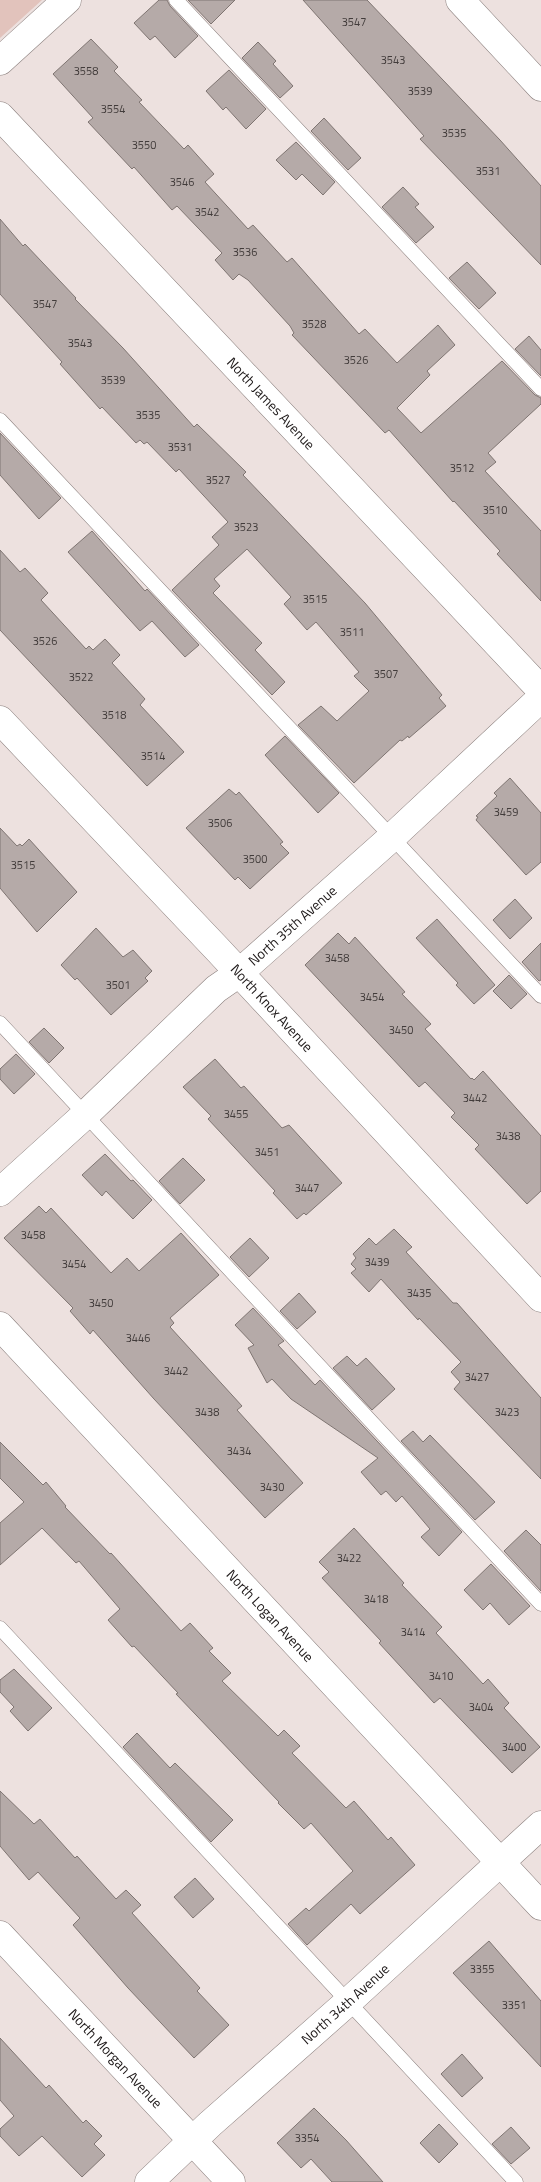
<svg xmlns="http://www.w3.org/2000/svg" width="541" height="2182" font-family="'Titillium Web',sans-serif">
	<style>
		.green { fill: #e2c3bc }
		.building { fill: #b5aaa8; stroke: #7f7572 }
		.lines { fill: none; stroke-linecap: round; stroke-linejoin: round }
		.service-casing { stroke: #8a7f7d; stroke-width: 15 }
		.minor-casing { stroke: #8a7f7d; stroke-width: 29 }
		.service { stroke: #fff; stroke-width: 14 }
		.minor { stroke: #fff; stroke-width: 28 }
		.labels { text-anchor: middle; stroke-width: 4.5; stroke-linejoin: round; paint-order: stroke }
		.number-label { font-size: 11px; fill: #423c3b }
		.street-label { font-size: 14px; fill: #1c1717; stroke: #fff }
	</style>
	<rect width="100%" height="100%" fill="#ede1df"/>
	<!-- green -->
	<path class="green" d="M0 0H42L0 38Z"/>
	<!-- building -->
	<path class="building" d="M159 0H167L170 6 198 36 175 58 155 36 150 40 134 23Z
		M188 0H235L211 24Z
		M303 0H367L500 140 541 186V265L420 139 424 136Z
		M91 39 118 67 114 71 142 100 139 102 184 149 188 145 214 174 205 182 248 229 253 225 287 262 292 258 359 334 365 329 397 363 438 325 455 345 427 371 430 375 397 408 421 433 502 361 535 395 541 398V404L488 453 496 462 485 471 541 531V601L497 554 500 551 454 501 453 502 389 430 385 433 292 335 294 333 290 326 248 280 239 274 233 280 215 260 222 253 177 206 172 210 134 167 132 169 88 122 93 118 53 74Z
		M258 42 276 61 273 64 293 86 280 98 242 58Z
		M229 70 266 109 246 129 226 107 223 110 206 91Z
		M324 118 361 158 348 170 311 131Z
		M296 142 335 182 323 195 302 174 296 180 276 160Z
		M403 187 419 204 415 207 434 227 416 243 382 207Z
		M0 219 23 246 25 244 76 298 75 299 123 348 194 427 197 424 246 472 243 475 365 603 442 695 439 698 446 706 409 738 408 736 402 741 400 740 354 783 298 725 321 706 337 721 369 691 354 676 359 672 316 622 307 630 284 604 291 597 247 549 214 579 220 586 213 593 262 643 255 650 285 682 272 695 172 590 219 545 212 537 228 522 179 469 176 472 147 442 144 444 140 440 136 443 102 407 100 409 60 364 62 362 0 294Z
		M467 262 496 293 479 309 449 278Z
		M529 336 541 350V376L515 349Z
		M0 433 61 498 39 519 0 475Z
		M92 531 145 591 147 589 199 645 185 657 152 621 140 631 68 552Z
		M0 550 20 572 25 568 48 593 41 600 86 649 89 646 93 650 105 639 120 655 112 663 145 699 140 705 184 752 147 786 0 630Z
		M285 736 339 793 318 813 265 755Z
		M510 778 541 813V862L526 875 476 820 478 817 476 816 497 796 494 793Z
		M229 789 236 795 239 792 283 842 280 844 289 853 250 889 238 877 235 880 186 828Z
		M0 828 17 846 20 844 22 846 29 839 77 892 37 932 0 888Z
		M515 899 532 918 510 939 493 920Z
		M437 919 495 985 474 1004 456 985 458 983 416 938Z
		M96 928 123 957 133 950 152 971 145 978 148 981 111 1015 77 978 75 980 61 965Z
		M338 933 349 944 355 937 405 992 402 994 431 1024 425 1029 471 1079 472 1078 474 1080 483 1071 541 1136V1191L527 1204 475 1149 479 1145 451 1117 455 1113 425 1082 419 1087 305 965Z
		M541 943V980L539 981 522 962Z
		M509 975 527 994 511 1009 493 991Z
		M44 1028 64 1048 49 1063 29 1042Z
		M16 1054 35 1074 14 1094 0 1079V1069Z
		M215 1059 241 1088 244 1086 282 1128 289 1125 342 1183 306 1215 304 1213 297 1219 273 1193 275 1191 208 1119 211 1116 183 1087Z
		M105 1154 131 1181 133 1180 152 1200 133 1219 106 1191 102 1196 82 1175Z
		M183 1158 205 1180 180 1204 159 1181Z
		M39 1206 46 1213 51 1208 111 1273 127 1258 139 1271 181 1233 219 1275 170 1318 174 1323 170 1327 242 1406 237 1410 303 1483 265 1518 154 1399 93 1330 90 1334 70 1311 73 1308 4 1238Z
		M394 1229 412 1247 406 1252 453 1303H457L541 1398V1479L454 1389 460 1382 451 1372 461 1362 419 1318 418 1320 381 1279 369 1292 351 1273 356 1269 351 1264 356 1258 353 1254 369 1238 376 1245Z
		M250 1238 269 1258 249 1277 230 1257Z
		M299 1293 316 1312 297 1329 280 1311Z
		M253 1308 284 1341 278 1345 315 1385 320 1380 462 1532 439 1556 421 1537 430 1529 402 1496 396 1502 386 1491 381 1495 361 1472 378 1458 291 1399 272 1379 267 1383 248 1348 254 1345 235 1325Z
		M347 1356 357 1366 366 1358 395 1389 372 1410 333 1368Z
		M413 1431 423 1442 430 1435 495 1502 475 1520 401 1441Z
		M0 1442 43 1485 46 1482 66 1506 65 1507 110 1554 111 1553 181 1631 190 1623 213 1648 209 1651 231 1673 222 1681 278 1736 284 1730 300 1746 292 1753 346 1808 354 1801 388 1840 391 1837 415 1865 360 1914 351 1904 307 1945 288 1924 306 1908 309 1911 353 1871 311 1823 304 1829 278 1803 279 1802 176 1694 178 1693 134 1646 132 1647 108 1620 120 1609 79 1561 76 1563 42 1528 0 1565V1523L24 1502 0 1478Z
		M354 1528 404 1583 402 1585 442 1627 436 1633 483 1684 488 1679 509 1703 504 1708 540 1747 512 1773 440 1698 434 1703 379 1643 381 1641 322 1578 329 1572 319 1562Z
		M526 1530 541 1545V1591L504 1551Z
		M491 1564 530 1606 509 1625 490 1603 483 1610 464 1590Z
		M14 1669 52 1708 28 1731 10 1711 14 1707 0 1692V1680Z
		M137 1733 170 1768 175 1763 233 1820 211 1842 123 1747Z
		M0 1791 34 1824 40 1819 75 1858 77 1856 116 1899 126 1890 141 1905 132 1913 200 1988 197 1991 229 2025 194 2058 128 1988 73 1925 80 1918 38 1872 29 1880 0 1846Z
		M195 1878 214 1899 193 1918 174 1897Z
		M489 1941 541 2001V2067L453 1973Z
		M0 2038 46 2088 49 2085 83 2123 86 2120 102 2136 94 2144 105 2155 82 2177 42 2136 19 2156 0 2136V2129L14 2116 0 2100Z
		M462 2054 483 2078 462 2097 441 2074Z
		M314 2108 346 2140 383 2182H332L311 2159 301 2168 277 2143Z
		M439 2124 458 2144 439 2163 420 2143Z
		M511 2127 530 2148 511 2164 492 2144Z"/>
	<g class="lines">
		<!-- service casing -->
		<g class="service-casing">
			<path id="service" d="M176 0 541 389
				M0 420 541 996
				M0 1023 541 1604
				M0 1628 516 2182"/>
		</g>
		<!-- minor casing -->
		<g class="minor-casing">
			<g id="minor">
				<path d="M460 0 541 87"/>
				<path d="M0 61 67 0"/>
				<path id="s1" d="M0 116 541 690"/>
				<path id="s2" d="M0 720 219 951 541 1298"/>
				<path id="s3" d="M0 1192 85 1115 216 989 239 973 391 838 541 698"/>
				<path id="s4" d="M0 1326 541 1906"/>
				<path id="s5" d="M0 1935 231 2182"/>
				<path id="s6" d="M149 2182 210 2124 348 2002 541 1825"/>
			</g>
		</g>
		<!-- service -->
		<use href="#service" class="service"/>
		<!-- minor -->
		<use href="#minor" class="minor"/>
	</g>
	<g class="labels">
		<!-- number labels -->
		<g class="number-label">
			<text x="354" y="26">3547</text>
			<text x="393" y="64">3543</text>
			<text x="86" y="75">3558</text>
			<text x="420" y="95">3539</text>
			<text x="113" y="113">3554</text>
			<text x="454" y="137">3535</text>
			<text x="144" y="149">3550</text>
			<text x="488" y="175">3531</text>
			<text x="182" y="186">3546</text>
			<text x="207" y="216">3542</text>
			<text x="245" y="256">3536</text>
			<text x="45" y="308">3547</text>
			<text x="314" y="328">3528</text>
			<text x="80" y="347">3543</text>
			<text x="356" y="364">3526</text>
			<text x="113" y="384">3539</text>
			<text x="148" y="419">3535</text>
			<text x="180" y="451">3531</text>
			<text x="462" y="472">3512</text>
			<text x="218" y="484">3527</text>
			<text x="495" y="514">3510</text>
			<text x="246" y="531">3523</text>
			<text x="315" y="603">3515</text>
			<text x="352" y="636">3511</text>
			<text x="45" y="645">3526</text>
			<text x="386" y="678">3507</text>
			<text x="81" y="681">3522</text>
			<text x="114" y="719">3518</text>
			<text x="153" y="760">3514</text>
			<text x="506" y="816">3459</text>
			<text x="220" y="827">3506</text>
			<text x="255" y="863">3500</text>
			<text x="23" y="869">3515</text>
			<text x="337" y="962">3458</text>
			<text x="118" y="989">3501</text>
			<text x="372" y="1001">3454</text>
			<text x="401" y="1034">3450</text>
			<text x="475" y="1102">3442</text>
			<text x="236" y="1118">3455</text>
			<text x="508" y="1140">3438</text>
			<text x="267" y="1156">3451</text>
			<text x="307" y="1192">3447</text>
			<text x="33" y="1239">3458</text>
			<text x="377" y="1266">3439</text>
			<text x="74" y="1268">3454</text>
			<text x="419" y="1297">3435</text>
			<text x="101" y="1307">3450</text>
			<text x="138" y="1342">3446</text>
			<text x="176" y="1375">3442</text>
			<text x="477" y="1381">3427</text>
			<text x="207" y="1416">3438</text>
			<text x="507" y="1416">3423</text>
			<text x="239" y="1455">3434</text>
			<text x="272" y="1491">3430</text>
			<text x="349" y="1562">3422</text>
			<text x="376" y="1603">3418</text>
			<text x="413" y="1636">3414</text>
			<text x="441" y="1680">3410</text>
			<text x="481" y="1711">3404</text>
			<text x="514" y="1751">3400</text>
			<text x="482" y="1973">3355</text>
			<text x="514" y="2009">3351</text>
			<text x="307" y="2142">3354</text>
		</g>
		<!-- street labels -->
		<g class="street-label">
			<text dy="5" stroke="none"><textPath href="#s1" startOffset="395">North James Avenue</textPath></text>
			<text dy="5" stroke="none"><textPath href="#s3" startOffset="396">North 35th Avenue</textPath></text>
			<text dy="5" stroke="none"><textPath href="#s2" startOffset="396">North Knox Avenue</textPath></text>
			<text dy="5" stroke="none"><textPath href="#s4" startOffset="396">North Logan Avenue</textPath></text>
			<text dy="5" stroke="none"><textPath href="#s6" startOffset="265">North 34th Avenue</textPath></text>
			<text dy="5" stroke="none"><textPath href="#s5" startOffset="169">North Morgan Avenue</textPath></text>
		</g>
	</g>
</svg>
